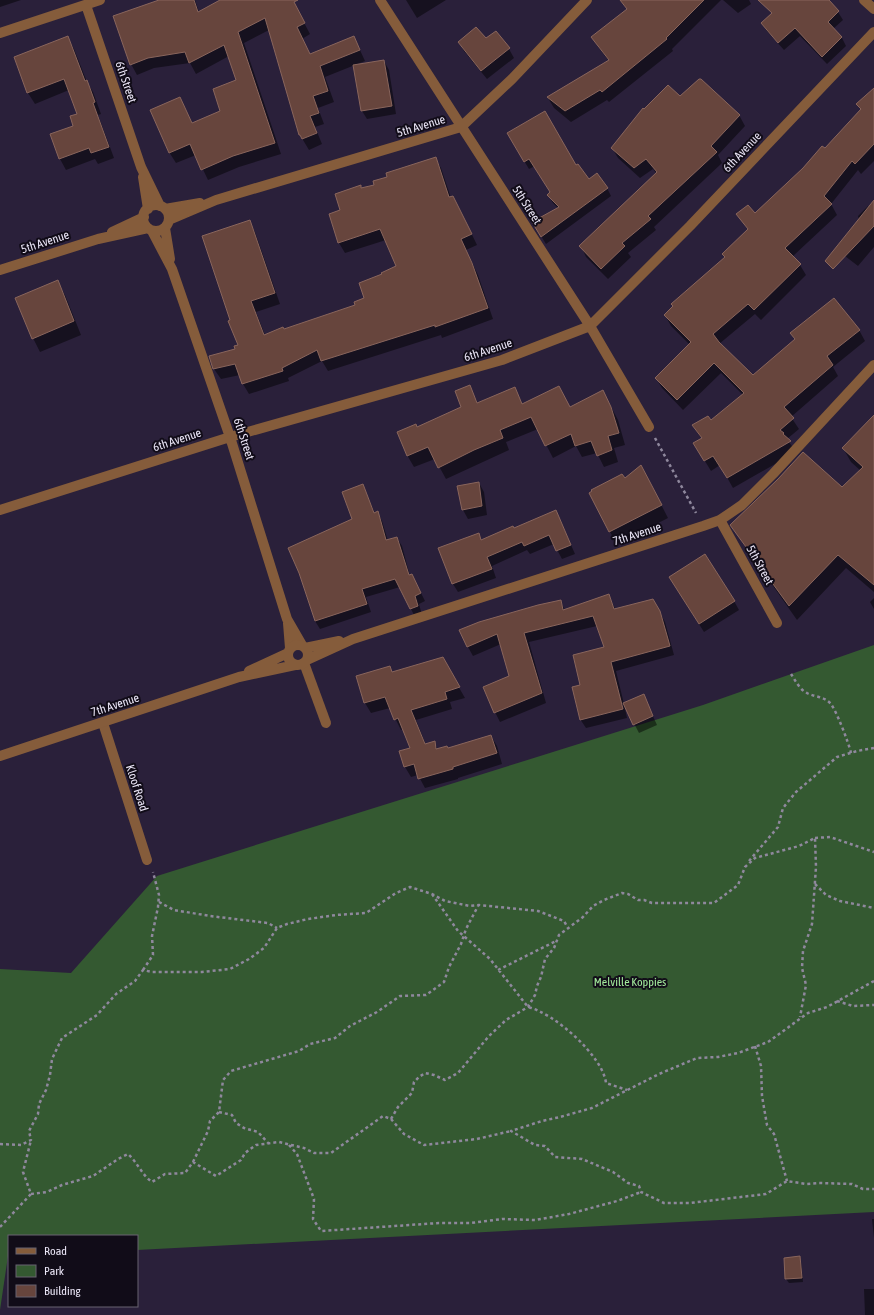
<svg xmlns="http://www.w3.org/2000/svg" width="874" height="1315" font-family="'Asap Condensed',sans-serif">
	<style>
		.green { fill: #345931 }
		.shadow { fill: #0007 }
		.building { fill: #67453d; stroke: #89655c }
		.lines { fill: none; stroke-linecap: round; stroke-linejoin: round }
		.path { stroke: #8f889d; stroke-width: 2.5; stroke-dasharray: 3 3; stroke-linecap: butt }
		.service { stroke: #855c3b; stroke-width: 10 }
		.minor { stroke: #855c3b; stroke-width: 10 }
		.tertiary { stroke: #855c3b; stroke-width: 10 }
		.labels { text-anchor: middle; stroke-width: 4; stroke-linejoin: round; paint-order: stroke }
		.street-label { font-size: 12px; fill: #eae5f6; stroke: #110c18 }
		.park-label { font-size: 12px; fill: #a3eb9c; stroke: #110c18 }
	</style>
	<rect width="100%" height="100%" fill="#2a203a"/>
	<!-- green -->
	<path class="green" d="M874 645V1212L137 1250V1236H9V1256H8L0 1310V969L71 973 157 876 703 705Z"/>
	<!-- shadow -->
	<path class="shadow" d="M0 0H21L0 7Z
		M161 0H195L199 12 222 0H292L310 34 302 39 310 55 354 37 365 61 325 77 334 102 318 108 324 124 315 127 322 144 309 150 300 135 269 30 244 43 281 154 239 167 208 180 196 155 176 163 169 152 180 98 193 124 222 112 237 80 229 56 196 74 190 63 154 68 137 75 131 64Z
		M406 0H446L417 18Z
		M631 0H721L672 49 673 51 609 102 607 100 571 122 554 108 548 98 609 61 599 48 593 38 628 10Z
		M723 0H749L751 4 738 13Z
		M779 0H827L838 12 843 20 833 29 842 38 846 46 827 64 800 36 784 50 767 31 762 23 772 14 770 10Z
		M68 38 74 49 87 82 93 92 101 114 98 115 114 158 98 164 95 159 66 170 60 159 51 135 74 127 78 114 69 90 35 104 28 93 15 58Z
		M486 40 509 49 514 58 487 79 464 51 459 42Z
		M384 61 389 70 396 114 367 119 362 111Z
		M874 89V161L861 174 858 170 831 204 837 215 792 257 800 265 806 275 761 320 755 314 719 344 753 376 795 340 791 333 859 330 865 341 833 367 838 376 791 417 799 429 787 439 796 452 733 488 720 465 711 471 694 443 702 439 693 426 711 421 743 395 721 373 683 410 662 388 656 378 690 345 671 326 665 315 726 258 748 230 738 214 755 215 825 149 861 110 857 104Z
		M680 98 739 115 745 126 718 155 722 163 654 227 656 230 628 253 631 257 608 279 586 257 581 246 657 174 653 169 640 178 618 158 612 148Z
		M508 134 576 167 589 180 607 188 611 196 546 244 533 223 558 208 553 203 548 195 551 193 535 166 529 169Z
		M435 158 441 168 451 198 459 208 477 245 466 250 478 275 493 319 442 338 441 335 328 371 322 361 288 378 289 381 249 394 243 384 240 375 221 379 214 369 210 357 236 350 239 345 231 321 249 221 255 232 280 304 256 312 265 335 357 305 365 298 383 275 397 267 386 240 345 253 339 243 330 214 342 210 362 189 375 186 389 177Z
		M868 206 874 212V247L858 266 845 256 859 220 858 216Z
		M57 282 65 295 81 335 40 352 33 338Z
		M469 387 478 403 514 388 523 405 570 408 609 403 618 420 625 445 614 448 618 462 604 467 597 453 582 457 576 446 553 458 538 429 506 442 509 450 446 479 435 459 414 467 407 455 417 429 462 407Z
		M874 416V592L846 568 797 620 740 539 731 525 842 488 861 471 851 462 843 448Z
		M625 479H648L668 518 617 544 610 532Z
		M479 483 484 492 487 515 468 519 463 510 458 487Z
		M362 485 375 513H378L382 521 388 541 397 538 402 546 410 576 416 583 425 601 419 604 422 615 415 617 400 587 366 597 371 612 320 629 315 621 300 573 354 520Z
		M560 520 575 554 562 559 554 544 530 554 527 550 492 566 496 578 458 592 453 584 439 549 478 535 482 541 514 530Z
		M675 586 734 601 739 610 704 632Z
		M608 596 616 610 658 609 665 622 674 655 616 671 624 704 643 695 657 725 639 733 624 704 627 718 586 728 580 719 581 686 605 648 597 626 529 642 546 703 500 722 495 712 511 677 501 644 473 656 468 647 560 601 565 610Z
		M874 598V609L870 602Z
		M442 658 465 698 450 702 452 709 416 720 426 745 434 743 438 749H448L491 736 497 746 502 764 458 778V779L425 788 418 775 411 777 405 767 411 749 403 729 401 730 390 708 371 713 365 703 357 677 390 667 392 672Z
		M872 1219H874V1238Z
		M799 1257 801 1262 803 1282 789 1283 786 1279 785 1259Z
		M864 1289H874V1315H865Z"/>
	<!-- building -->
	<path class="building" d="M159 0H194L198 12 220 0H298L294 2 305 23 297 27 310 54 354 36 360 50 320 66 328 91 313 96 319 113 310 116 317 133 302 139 300 135H299L265 18 238 32 275 143 233 156 201 170 190 144 169 153 150 110 180 97 192 123 220 111 213 89 236 80 224 45 189 63 185 52 148 58 130 65 113 16Z
		M620 0H704L666 38 667 39 602 92 600 90 565 111 547 97 609 60 591 37 627 9Z
		M758 0H829L839 11 828 22 842 37 822 57 795 28 778 43 761 23 772 13Z
		M476 27 486 38 496 31 510 48 481 71 458 42Z
		M68 36 85 81 87 80 95 102 93 103 109 147 91 153 89 148 59 159 50 134 73 126 70 116 77 114 64 79 27 93 14 57Z
		M384 60 392 106 361 111 353 65Z
		M699 79H701L740 115 711 146 717 152 648 216 651 219 622 243 625 246 601 269 579 246 657 172 646 159 634 168 611 148 643 108 644 109 668 85 680 96Z
		M874 88V144L855 164 852 161 824 196 832 204 785 248 801 264 754 310 748 304 713 334 719 342 753 375 795 339 790 333 834 298 860 330 827 356 833 365 784 407 794 418 780 430 784 433 783 434 791 441 727 478 713 456 704 461 693 443 702 438 692 425 708 416 711 420 744 393 714 363 677 400 655 378 691 342 664 315 673 306 671 304 725 257 722 254 748 229 736 214 748 205 755 213 803 168 822 146 825 148 861 109 856 104Z
		M545 111 576 165 578 164 589 179 597 173 608 188 541 237 532 222 559 207 547 195 550 192 529 159 524 162 507 133Z
		M436 157 449 197 453 196 472 234 461 239 472 263 488 308 435 327V325L321 361 317 350 282 368 283 371 242 384 235 364 213 369 209 356 235 349 234 346 238 345 228 321 230 320 202 236 250 220 275 293 251 301 264 335 283 327 284 329 355 305 354 302 364 298 359 283 382 274 381 273 396 266 380 229 338 243 329 214 340 210 335 194 361 185V188L374 185 373 181 387 177 386 173Z
		M874 200V226L833 269 825 261Z
		M58 280 74 321 32 339 15 298Z
		M470 385 477 403 515 387 522 404 559 386 570 407 603 390 611 407 619 433 608 436 612 450 597 456 591 441 575 446 571 434 545 446 531 417 500 430 503 438 474 450 438 468 428 447 407 456 397 432 416 424 417 427 461 407 455 391Z
		M874 415V585L838 555 789 606 730 525 778 479 803 452 842 487 863 467 842 448Z
		M641 465 662 505 609 532 589 493 592 491 591 490 622 474 625 478Z
		M479 482 482 506 462 510 457 486Z
		M363 484 374 513 378 511 386 540 397 537 409 575 412 574 421 593 415 596 418 606 410 609 395 579 362 589 367 604 315 621 299 573 288 548 352 519 342 492Z
		M556 510 571 545 556 551 549 535 524 546 522 542 487 557 492 569 452 584 438 548 479 533 481 540 513 526 514 528Z
		M705 554 735 601 699 624 669 577Z
		M609 594 614 609 653 599 660 611 670 646 611 662 623 709 580 720 572 687 580 685 573 655 604 647 593 616 524 633 542 693 494 713 483 687 509 676 497 634 467 647 459 630 479 622 538 605 561 600 563 610Z
		M443 657 460 687 445 692 447 699 411 710 425 744 435 741 436 749 447 746 448 748 491 735 497 753 453 767V769L418 779 414 764 404 767 399 751 410 748 398 718 394 720 385 697 364 703 356 676 390 666 392 672Z
		M644 694 653 716 633 725 623 703Z
		M800 1256 802 1278 785 1279 784 1258Z"/>
	<g class="lines">
		<!-- path -->
		<path class="path" d="M655 438 696 513
			M791 674C795 680 800 690 807 693 814 697 823 696 830 703 836 709 849 744 851 753
			M815 838 830 837 874 852
			M749 861 778 827 783 808 796 792 837 757 857 751 874 748
			M815 884 826 895 840 901 874 908
			M432 894 458 931 490 959 528 1007C554 1013 603 1056 606 1083L627 1090
			M159 902 174 910 210 916 268 923 277 928
			M143 970 153 955 152 936 158 907 159 895 153 872
			M498 970 556 941
			M874 981 827 1007 808 1013 768 1042 738 1053 718 1057 697 1058 659 1074 592 1108 560 1117 542 1121 511 1131 535 1145 545 1146 555 1157 582 1159 613 1172 628 1183 639 1186 641 1192 664 1203H690L766 1194 787 1181 806 1184 819 1183 852 1184 863 1189H874
			M837 1001 853 1006 874 1005
			M755 1046 761 1066 762 1096 767 1125 774 1134 787 1181
			M219 1112 232 1115 236 1123 244 1128 258 1132 268 1143
			M391 1119 398 1107 412 1093 414 1082 419 1077 425 1073 434 1075 445 1080 458 1073 489 1036 506 1020 528 1007 535 995 537 986 541 977 545 959 554 948 559 935 583 917 593 906 604 900 622 893 628 894 638 900H644L652 903H714L738 885 745 867 755 858 799 846 815 838 816 867 812 924 803 951 802 968 806 985 800 1017
			M0 1144 21 1145 31 1140 29 1131 38 1114 39 1104 46 1090 50 1075 52 1059 62 1038 97 1015 116 994 135 981 143 970 152 972H202L230 969 249 959 264 948 277 928 287 924 308 919 336 915 366 913 396 893 410 887 432 894 445 901 470 906 479 905 538 911 564 921 568 928
			M289 1145 297 1154 314 1199 313 1219 321 1231 439 1223H471L502 1219 535 1220 569 1214 617 1201 641 1192
			M193 1162 208 1131 210 1121 219 1112 223 1080 231 1071 299 1051 310 1044 335 1038 350 1026 377 1012 400 996 426 995 444 982 449 967 461 944 466 929 478 906
			M31 1194 47 1192 62 1185 93 1176 118 1159 128 1154C137 1162 142 1175 152 1182L165 1174 185 1173 193 1162 216 1176 241 1160 245 1153 256 1145 279 1142 304 1148 314 1153H331L383 1116 391 1119 404 1134 424 1145 477 1139 511 1131
			M0 1227 31 1194 23 1172 31 1140"/>
		<!-- service -->
		<path class="service" d="M304 663 326 723"/>
		<!-- minor -->
		<path class="minor" d="M380 0 590 326 649 427
			M864 0 874 9
			M86 5 141 167 160 206
			M0 33 100 0
			M143 177 148 209
			M143 218a13 13 0 1 1 26 0a13 13 0 1 1-26 0Z
			M165 209 200 203
			M169 220 216 200 461 127 512 79 587 0
			M165 228 170 259
			M152 231 172 269 230 437 287 619 302 645
			M112 232 144 217
			M0 270 98 239 148 228
			M0 510 230 437 502 360 590 326 690 226 874 32
			M720 520 777 623
			M288 623 290 648
			M103 723 147 860"/>
		<!-- tertiary -->
		<path class="tertiary" d="M288 655a10 10 0 1 1 20 0a10 10 0 1 1-20 0Z
			M305 648 339 641
			M307 660 353 639 703 526 720 520 742 505 773 474 874 365
			M249 671 288 653
			M0 756 239 677 295 665"/>
	</g>
	<g class="labels">
		<!-- street labels -->
		<g class="street-label">
			<text transform="translate(126 82) rotate(71)" y="4">6th Street</text>
			<text transform="translate(421 126) rotate(-17)" y="4">5th Avenue</text>
			<text transform="translate(742 152) rotate(-47)" y="4">6th Avenue</text>
			<text transform="translate(527 205) rotate(57)" y="4">5th Street</text>
			<text transform="translate(45 242) rotate(-18)" y="4">5th Avenue</text>
			<text transform="translate(488 350) rotate(-18)" y="4">6th Avenue</text>
			<text transform="translate(244 439) rotate(72)" y="4">6th Street</text>
			<text transform="translate(177 440) rotate(-18)" y="4">6th Avenue</text>
			<text transform="translate(637 534) rotate(-18)" y="4">7th Avenue</text>
			<text transform="translate(760 565) rotate(61)" y="4">5th Street</text>
			<text transform="translate(115 705) rotate(-18)" y="4">7th Avenue</text>
			<text transform="translate(137 788) rotate(72)" y="4">Kloof Road</text>
		</g>
		<!-- park labels -->
		<g class="park-label">
			<text x="630" y="986">Melville Koppies</text>
		</g>
	</g>
	<!-- legend -->
	<rect x="8" y="1235" width="130" height="72" fill="#110c18" stroke="#686371"/>
	<rect x="16" y="1248" width="20" height="6" fill="#855c3b" stroke="#686371"/>
	<text x="44" y="1255" font-size="12" fill="#eae5f6">Road</text>
	<rect x="16" y="1265" width="20" height="12" fill="#345931" stroke="#686371"/>
	<text x="44" y="1275" font-size="12" fill="#eae5f6">Park</text>
	<rect x="16" y="1285" width="20" height="12" fill="#67453d" stroke="#686371"/>
	<text x="44" y="1295" font-size="12" fill="#eae5f6">Building</text>
</svg>
